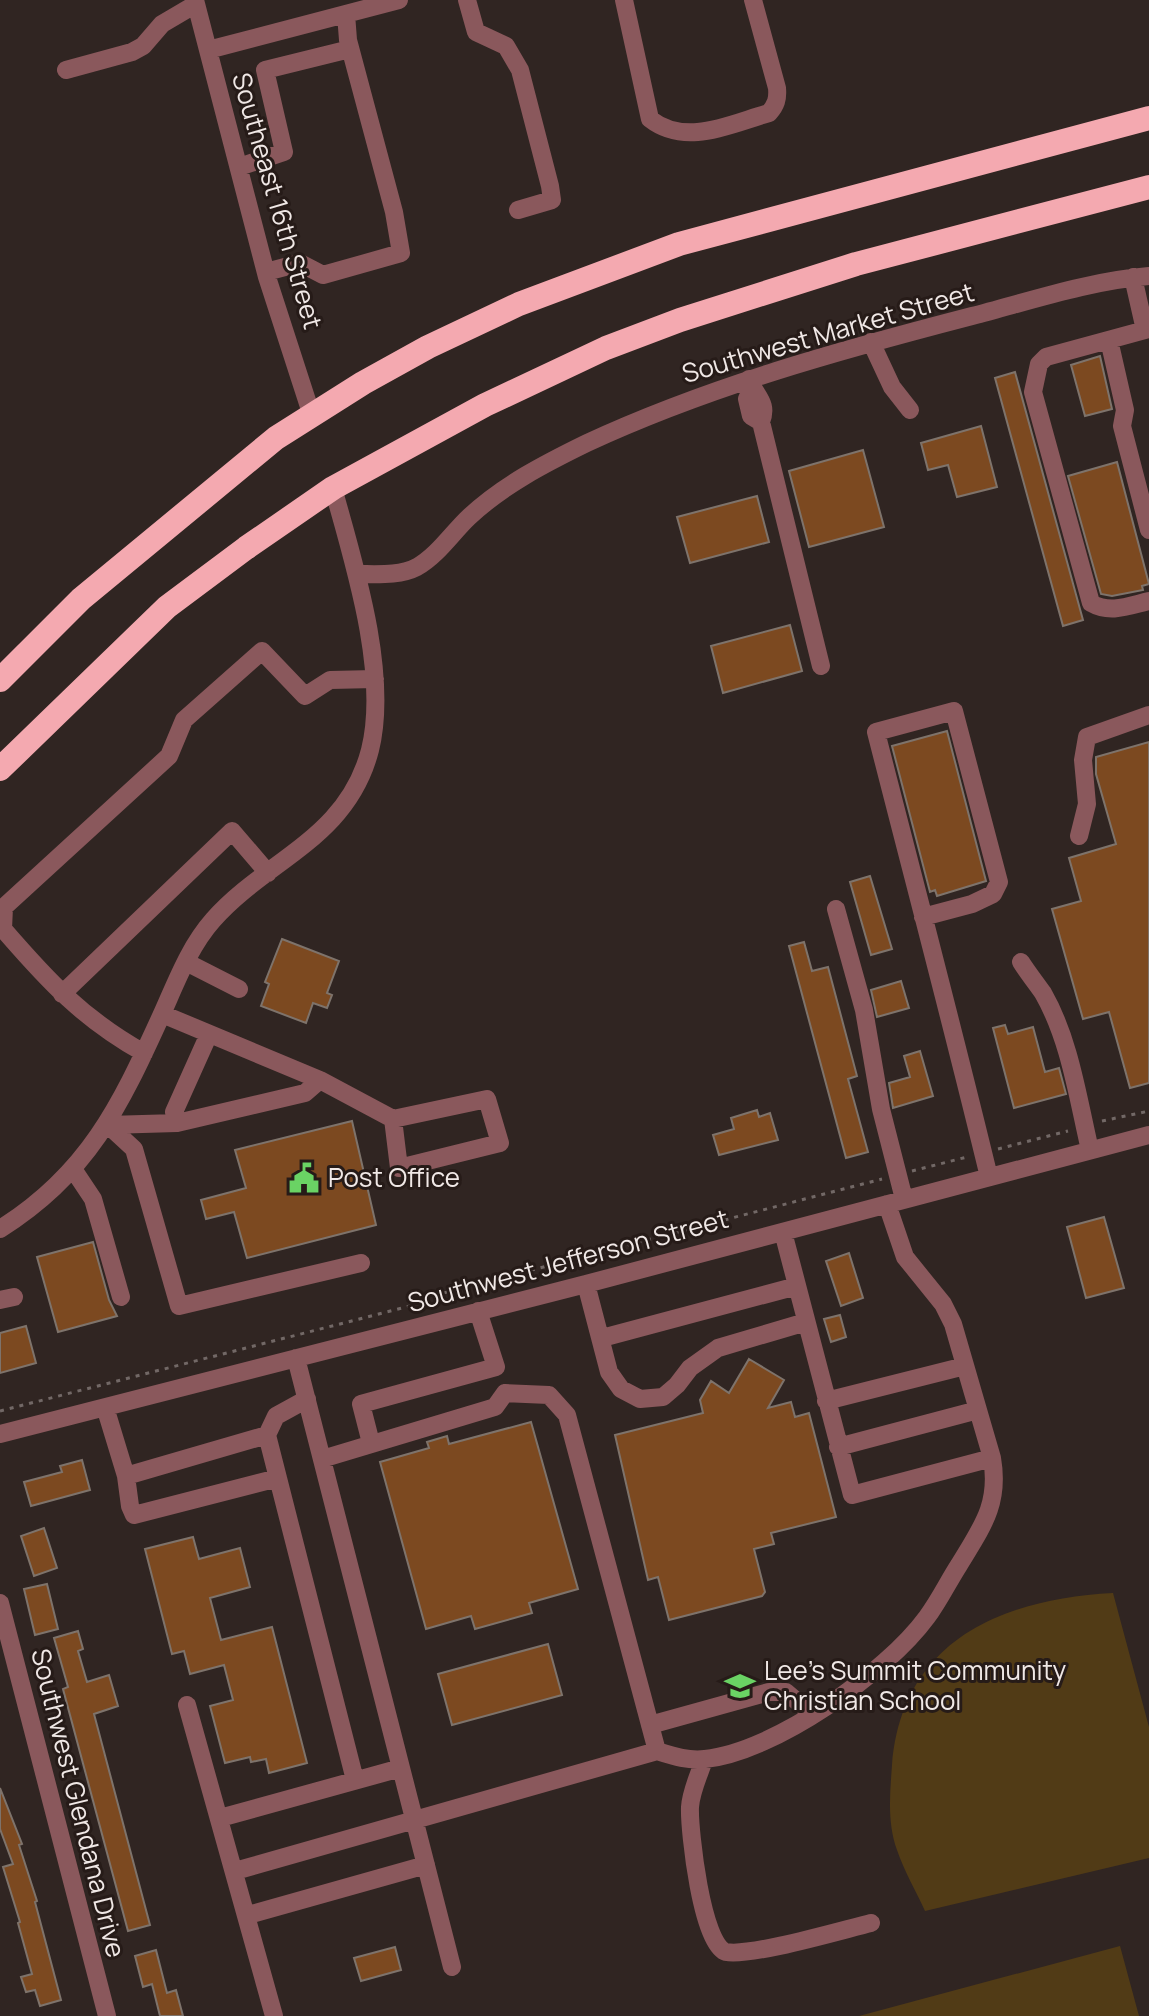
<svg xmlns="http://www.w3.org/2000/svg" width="1149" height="2016" font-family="Manrope,sans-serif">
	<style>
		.green { fill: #513b16 }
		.building { fill: #7c4920; stroke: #7e736b; stroke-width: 2 }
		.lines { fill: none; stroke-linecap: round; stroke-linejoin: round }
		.path { stroke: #726866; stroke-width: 3; stroke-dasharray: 4 6; stroke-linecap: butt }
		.minor { stroke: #8a585c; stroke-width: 18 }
		.highway { stroke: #f4a9b0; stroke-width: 24 }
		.labels { text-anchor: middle; stroke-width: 6; stroke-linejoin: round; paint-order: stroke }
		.street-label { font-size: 26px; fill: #f0e8e6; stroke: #261b18 }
		.poi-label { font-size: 26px; fill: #f0e8e6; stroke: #261b18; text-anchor: start }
	</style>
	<rect width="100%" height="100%" fill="#302522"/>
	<!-- green -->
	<path class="green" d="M1113 1593 1149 1727V1858L925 1911C916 1891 904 1871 897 1850 887 1822 890 1794 892 1765 902 1641 1001 1599 1113 1593Z
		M1120 1946 1139 2016H859Z"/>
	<!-- building -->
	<path class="building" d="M1100 356 1112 409 1085 416 1071 365Z
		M1015 372 1083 620 1063 626 995 378Z
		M981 426 997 487 957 497 948 465 928 470 921 443Z
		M863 450 884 527 809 547 789 471Z
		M1117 462 1149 584 1142 586 1143 590 1112 596 1101 594 1068 476Z
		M757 496 769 542 690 563 677 517Z
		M790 625 802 671 723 693 711 646Z
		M947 731 986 881 937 896 935 890 930 892 892 746Z
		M1149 742V1083L1130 1088 1109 1012 1083 1019 1052 909 1081 901 1069 858 1116 844 1096 774V757Z
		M870 876 892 949 871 955 850 882Z
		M282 939 339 961 327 993 332 995 327 1008 313 1003 306 1023 261 1006 269 984 265 982Z
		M804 942 812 971 828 967 857 1076 848 1079 868 1152 846 1158 789 946Z
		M901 981 909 1008 877 1017 871 990Z
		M1005 1025 1008 1034 1033 1027 1045 1072 1059 1068 1066 1094 1014 1108 993 1028Z
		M920 1051 933 1096 893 1108 889 1083 910 1077 904 1056Z
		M757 1110 759 1117 770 1113 778 1140 719 1155 713 1135 734 1129 731 1118Z
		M352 1121 376 1225 247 1258 234 1212 206 1219 201 1200 246 1188 235 1150Z
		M1104 1217 1124 1288 1086 1298 1067 1227Z
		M93 1242 109 1300 117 1316 58 1332 37 1257Z
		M849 1253 863 1298 841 1306 826 1261Z
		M840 1315 846 1337 831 1342 824 1319Z
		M26 1326 36 1363 0 1373V1333Z
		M749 1359 784 1380 768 1408 791 1402 795 1417 809 1413 836 1517 771 1533 774 1544 754 1549 765 1592 762 1596 669 1620 658 1577 648 1580 615 1435 703 1413 700 1400 711 1381 729 1393Z
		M531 1422 578 1589 529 1603 532 1613 475 1629 471 1616 426 1629 380 1462 429 1448 427 1442 447 1436 449 1444Z
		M82 1460 90 1490 31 1506 24 1482 62 1472 60 1466Z
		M44 1528 57 1568 34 1576 21 1536Z
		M193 1537 199 1559 240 1548 250 1587 210 1598 221 1640 272 1627 307 1763 269 1773 266 1759 251 1762 250 1757 225 1763 210 1706 233 1700 224 1665 190 1674 184 1651 172 1654 145 1549Z
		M47 1584 58 1629 35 1635 24 1589Z
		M78 1631 83 1649 78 1651 87 1682 109 1675 118 1706 94 1714 150 1925 128 1931 63 1689 68 1687 54 1638Z
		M548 1644 562 1695 452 1725 438 1674Z
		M0 1788 22 1844 19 1845 37 1901 35 1902 61 2000 40 2006 35 1990 26 1992 21 1977 32 1974 18 1923 20 1922 3 1867 13 1864 0 1829Z
		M395 1947 401 1970 361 1981 354 1958Z
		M156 1950 167 1993 176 1990 183 2016H160L152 1984 143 1987 135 1956Z"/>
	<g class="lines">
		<!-- path -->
		<path class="path" d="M1102 1121 1149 1111
			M998 1149 1068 1131
			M912 1171 967 1157
			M0 1411 414 1305 424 1298 882 1179"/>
		<!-- minor -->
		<path class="minor" d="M195 0 267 277 312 416
			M467 0 476 32 506 46 520 70 550 186 552 200 518 210
			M624 0 650 119C686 147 730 124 769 113 776 105 778 99 777 88L753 0
			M208 50 399 0
			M66 70 132 52 143 46 162 24 196 4
			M239 167 284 152 265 70 350 49
			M266 272 300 263 323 275 401 253 394 212 348 40 346 14
			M1133 277 1145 330
			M1149 329 1046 357 1039 364 1033 392 1091 603C1110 614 1128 606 1149 601
			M1109 340 1125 410 1122 426 1149 530
			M871 342 892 387 910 410
			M749 379C755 396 769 402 761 422L751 416 747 399 752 388
			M761 422 821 666
			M357 574C377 574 400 576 417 567 438 555 452 533 469 517 503 485 546 463 587 443 710 386 841 350 972 316 1030 301 1089 281 1149 276
			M1079 836 1087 804 1083 760 1087 737 1149 715
			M836 909 864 1010 881 1109 904 1199
			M923 917 972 904 993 894 999 882 954 711 876 732C914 881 953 1028 989 1177
			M186 962 239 989
			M1021 962C1028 973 1036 983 1043 993 1070 1040 1078 1099 1090 1150
			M62 994 232 831 268 873
			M162 1014 320 1080 393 1119 487 1099 500 1143 399 1168 393 1119
			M144 1053C83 1019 48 981 3 929L4 907 169 756 184 720 262 651 305 696 330 680 375 679
			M177 1123 174 1112 209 1034
			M108 1125 134 1149 179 1306 361 1263
			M108 1125 177 1123 305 1093 320 1080
			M73 1169 93 1199 121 1297
			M0 1229C88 1174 120 1106 161 1016 176 983 189 947 213 920 267 859 347 839 370 750 389 674 354 563 333 488
			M783 1232 852 1495 992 1458 978 1410
			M586 1284 609 1372 621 1389 640 1399 663 1397 677 1385 690 1368 718 1348 806 1322
			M0 1300 14 1297
			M602 1338 797 1286
			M296 1358 452 1967
			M307 1399 276 1416 267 1435 355 1780
			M826 1401 965 1366
			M105 1407 126 1476 267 1435
			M0 1434 586 1284 1149 1135
			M371 1443 361 1404 496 1367 478 1311
			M838 1447 978 1410 953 1324 943 1304 905 1257 887 1204
			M322 1459 495 1407 505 1393
			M126 1476 130 1506 134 1515 278 1478
			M0 1603 107 2016
			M187 1705 274 2016
			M650 1725 769 1692H786L813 1715
			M657 1751C673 1756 688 1761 705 1759 774 1752 886 1673 927 1617 939 1601 948 1582 959 1565 982 1527 1000 1504 992 1458
			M704 1760C699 1775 691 1791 690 1807 689 1830 702 1946 726 1952 750 1957 842 1930 871 1923
			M220 1818 401 1768
			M235 1871 657 1751 567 1415 549 1395 505 1393
			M248 1915 426 1865"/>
		<!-- highway -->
		<path class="highway" d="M0 680 81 599 276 438 363 383 428 347 519 304 679 244 1149 118
			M0 769 167 607 246 548 333 488 485 405 606 348 680 320 856 264 1149 187"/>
	</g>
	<!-- icons -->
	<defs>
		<g id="civic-bare" transform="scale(2.4)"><path d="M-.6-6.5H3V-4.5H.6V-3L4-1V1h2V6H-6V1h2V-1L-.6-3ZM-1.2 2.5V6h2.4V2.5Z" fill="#6ad364" stroke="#261b18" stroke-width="2.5" paint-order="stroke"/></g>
		<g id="school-bare" transform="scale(2.4)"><path d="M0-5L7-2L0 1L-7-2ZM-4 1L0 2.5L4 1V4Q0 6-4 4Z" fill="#6ad364" stroke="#261b18" stroke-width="2.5" paint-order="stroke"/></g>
	</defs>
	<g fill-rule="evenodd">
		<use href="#civic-bare" x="304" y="1178"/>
		<use href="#school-bare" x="740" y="1686"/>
	</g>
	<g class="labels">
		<!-- street labels -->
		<g class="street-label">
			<text transform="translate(277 201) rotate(74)" y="9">Southeast 16th Street</text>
			<text transform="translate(828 333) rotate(-16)" y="9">Southwest Market Street</text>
			<text transform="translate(568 1261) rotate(-15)" y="9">Southwest Jefferson Street</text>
			<text transform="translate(78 1803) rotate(76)" y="9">Southwest Glendana Drive</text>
		</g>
		<!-- poi labels -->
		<g class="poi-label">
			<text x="328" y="1187">Post Office</text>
			<text x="764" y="1680">Lee's Summit Community<tspan x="764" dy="30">Christian School</tspan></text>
		</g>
	</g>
</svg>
